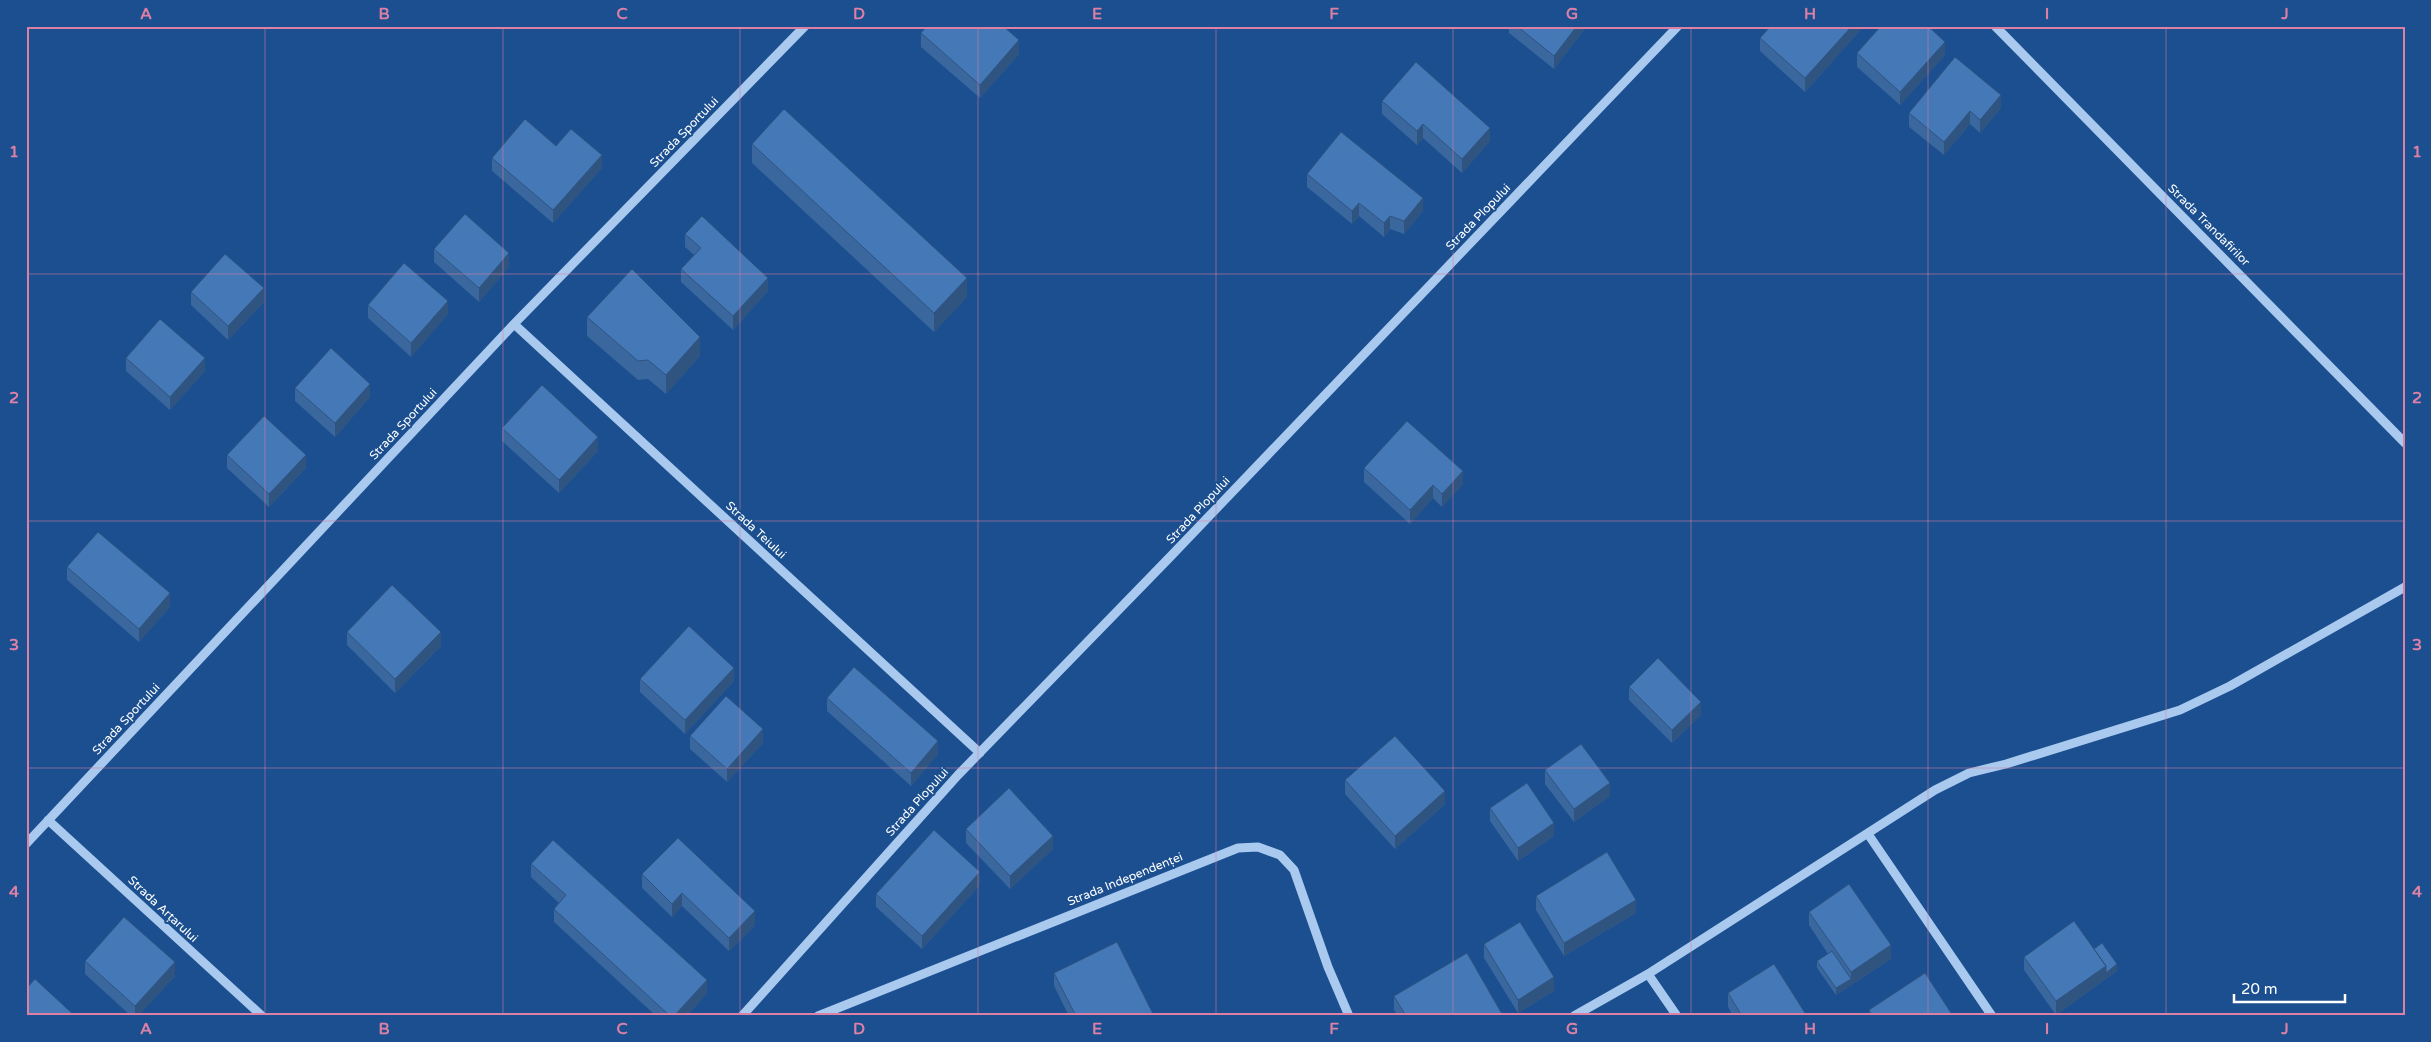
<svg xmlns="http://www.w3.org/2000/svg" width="2431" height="1042" font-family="'Varela Round',sans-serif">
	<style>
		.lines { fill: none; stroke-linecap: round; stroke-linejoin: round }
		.minor { stroke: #a9c9ee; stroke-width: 9 }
		.wall { fill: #3a679d }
		.shaded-wall { fill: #305480 }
		.building { fill: #4478b7; stroke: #305480 }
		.grid { fill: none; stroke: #dd80a5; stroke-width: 1; stroke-opacity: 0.55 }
		.labels { text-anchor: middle; stroke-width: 4; stroke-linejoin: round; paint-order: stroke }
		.street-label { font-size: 12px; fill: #fff; stroke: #1b4f8f }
		.neatline { fill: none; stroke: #dd80a5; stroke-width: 2 }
		.grid-label { font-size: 16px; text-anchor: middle; font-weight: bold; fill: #dd80a5 }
	</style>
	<rect width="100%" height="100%" fill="#1b4f8f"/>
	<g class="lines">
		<!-- minor -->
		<path class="minor" d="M1995 26 2405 443
			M514 324 980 753
			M48 820 262 1016
			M1868 834 1992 1016
			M26 844 514 324 805 26
			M1648 974 1935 790 1969 773 2006 764 2180 710 2230 686 2405 587
			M742 1016 958 775 1170 557 1678 26
			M818 1016 1238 848 1258 847 1280 855 1294 870 1328 967 1349 1016
			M1574 1016 1648 974 1677 1016"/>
	</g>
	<!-- wall -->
	<path class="wall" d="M1509 26H1587L1554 69 1509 33Z
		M1771 26H1864L1805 92 1760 51V38Z
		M921 33 1019 54 980 98 921 47Z
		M1857 53 1945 55 1900 105 1857 67Z
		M1382 101 1490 141 1462 173 1423 138 1417 145 1382 114Z
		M2001 108 1980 133 1970 124 1944 155 1909 127V113Z
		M752 144 967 297 934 332 752 163Z
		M556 146 602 168 553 223 492 171V158Z
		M1307 174 1423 211 1404 234 1390 229 1384 237 1359 216 1352 224 1307 187Z
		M685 234 768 291 733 330 681 282V269L694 255 685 247Z
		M434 249 509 267 479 302 434 262Z
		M191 292 264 302 228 340 191 305Z
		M368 305 448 314 411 357 368 318Z
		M587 317 700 356 666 394 648 379 638 380 587 336Z
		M126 358 205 371 170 410 126 371Z
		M295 388 370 397 335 437 295 401Z
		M502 428 598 451 559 493 502 441Z
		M227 455 306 468 269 507 227 468Z
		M1364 468 1463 484 1442 507 1433 498 1410 524 1364 482Z
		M67 567 170 607 139 642 67 580Z
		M347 632 441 646 395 693 347 645Z
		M640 679 734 681 685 734 640 692Z
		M1629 687 1701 715 1672 743 1629 700Z
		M827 698 938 754 911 786 827 711Z
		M690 736 763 743 727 782 690 749Z
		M1545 770 1610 796 1574 822 1545 784Z
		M1345 780 1445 804 1395 849 1345 794Z
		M1490 808 1554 836 1518 861 1490 821Z
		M966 829 1053 849 1010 889 966 843Z
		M531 864 707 993 687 1016H656L554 922V909L559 903 531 877Z
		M642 874 755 925 729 951 682 906 672 917 642 888Z
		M980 885 922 949 876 907V894Z
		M1536 896 1636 913 1564 956 1536 910Z
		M1809 912 1891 959 1836 995 1817 968V961L1828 954 1809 925Z
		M1484 944 1554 991 1518 1013 1484 958Z
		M2094 949 2117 971 2056 1015 2024 970V957Z
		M85 961 175 976 138 1016H131L85 974Z
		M1054 973 1154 1016H1069L1054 986Z
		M1728 993 1805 1016H1733L1728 1007Z
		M1394 996 1502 1016H1398L1394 1010Z
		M1869 1010 1953 1016H1869Z"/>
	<!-- shaded-wall -->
	<path class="shaded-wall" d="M1577 26H1587L1554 69V56Z
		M1852 26H1864L1805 92V78Z
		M1019 40V54L980 98V85Z
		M1945 42V55L1900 105V92Z
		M2001 95V108L1980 133V120Z
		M1970 111V124L1944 155V142Z
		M1423 124V138L1417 145V131Z
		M1490 128V141L1462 173V159Z
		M602 155V168L553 223V210Z
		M1423 198V211L1404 234V221Z
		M1359 203V216L1352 224V211Z
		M1390 216V229L1384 237V223Z
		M509 253V267L479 302V288Z
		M768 278V291L733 330V316Z
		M967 278V297L934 332V313Z
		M264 288V302L228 340V326Z
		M448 301V314L411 357V343Z
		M700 337V356L666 394V375Z
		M205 358V371L170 410V397Z
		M370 384V397L335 437V423Z
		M598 437V451L559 493V480Z
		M306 455V468L269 507V494Z
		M1463 471V484L1442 507V494Z
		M1433 485V498L1410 524V510Z
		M170 593V607L139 642V629Z
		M441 632V646L395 693V679Z
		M734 668V681L685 734V720Z
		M1701 702V715L1672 743V730Z
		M763 729V743L727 782V769Z
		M938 741V754L911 786V773Z
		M1610 783V796L1574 822V809Z
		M1445 791V804L1395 849V836Z
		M1554 823V836L1518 861V848Z
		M1053 836V849L1010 889V876Z
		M980 872V885L922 949V936Z
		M682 893V906L672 917V904Z
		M1636 900V913L1564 956V943Z
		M755 911V925L729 951V938Z
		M1891 945V959L1836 995V988L1851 979V972Z
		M175 962V976L138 1016H135V1006Z
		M2117 964V971L2056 1015V1001L2106 966Z
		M1554 977V991L1518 1013V1000Z
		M707 980V993L687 1016H674Z"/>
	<!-- building -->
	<path class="building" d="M927 26H1003L1019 40 980 85 921 33Z
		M1517 26H1577L1554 56Z
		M1771 26H1852L1805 78 1760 38Z
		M1881 26H1928L1945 42 1900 92 1857 53Z
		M1955 57 2001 95 1980 120 1970 111 1944 142 1909 113Z
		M1416 62 1490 128 1462 159 1423 124 1417 131 1382 101Z
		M784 109 967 278 934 313 752 144Z
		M525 119 556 146 571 129 602 155 553 210 492 158Z
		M1341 132 1423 198 1404 221 1390 216 1384 223 1359 203 1352 211 1307 174Z
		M465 214 509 253 479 288 434 249Z
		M702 216 768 278 733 316 681 269 701 248 685 234Z
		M225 254 264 288 228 326 191 292Z
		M404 263 448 301 411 343 368 305Z
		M632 269 700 337 666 375 648 360 638 361 587 317Z
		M160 319 205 358 170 397 126 358Z
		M331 348 370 384 335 423 295 388Z
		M542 385 598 437 559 480 502 428Z
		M264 416 306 455 269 494 227 455Z
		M1407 421 1463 471 1442 494 1433 485 1410 510 1364 468Z
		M98 532 170 593 139 629 67 567Z
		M392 585 441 632 395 679 347 632Z
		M689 626 734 668 685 720 640 679Z
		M1658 658 1701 702 1672 730 1629 687Z
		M854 667 938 741 911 773 827 698Z
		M726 696 763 729 727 769 690 736Z
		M1395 736 1445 791 1395 836 1345 780Z
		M1581 744 1610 783 1574 809 1545 770Z
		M1527 783 1554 823 1518 848 1490 808Z
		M1009 788 1053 836 1010 876 966 829Z
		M934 830 980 872 922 936 876 894Z
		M678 838 755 911 729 938 682 893 672 904 642 874Z
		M553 840 707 980 674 1016H670L554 909 566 895 531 864Z
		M1607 852 1636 900 1564 943 1536 896Z
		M1849 884 1891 945 1851 972 1809 912Z
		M124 917 175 962 135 1006 85 961Z
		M2074 921 2106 966 2056 1001 2024 957Z
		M1520 922 1554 977 1518 1000 1484 944Z
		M1117 942 1154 1016H1076L1054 973Z
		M2102 943 2117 964 2106 973V966L2094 949Z
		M1832 951 1851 979 1836 988 1817 961Z
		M1467 953 1502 1014 1499 1016H1406L1394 996Z
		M1774 964 1805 1013 1800 1016H1742L1728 993Z
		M1925 973 1953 1016H1873L1869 1010Z
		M35 979 75 1016H26V989Z
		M2135 1013 2137 1016H2130Z"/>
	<!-- grid -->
	<path class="grid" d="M265 26V1016M503 26V1016M740 26V1016M978 26V1016M1216 26V1016M1453 26V1016M1691 26V1016M1928 26V1016M2166 26V1016M26 274H2405M26 521H2405M26 768H2405"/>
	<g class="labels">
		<!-- street labels -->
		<g class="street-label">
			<text transform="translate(684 132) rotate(-46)" y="4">Strada Sportului</text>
			<text transform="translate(1478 217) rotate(-46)" y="4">Strada Plopului</text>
			<text transform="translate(2209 225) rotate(45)" y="4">Strada Trandafirilor</text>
			<text transform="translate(403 424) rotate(-47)" y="4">Strada Sportului</text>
			<text transform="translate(1198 510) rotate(-47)" y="4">Strada Plopului</text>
			<text transform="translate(756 530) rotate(43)" y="4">Strada Teiului</text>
			<text transform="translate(126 719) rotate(-47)" y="4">Strada Sportului</text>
			<text transform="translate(917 802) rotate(-48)" y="4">Strada Plopului</text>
			<text transform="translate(1125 879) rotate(-22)" y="4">Strada Independenței</text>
			<text transform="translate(163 909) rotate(43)" y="4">Strada Arțarului</text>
		</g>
	</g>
	<!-- border -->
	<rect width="2431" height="1042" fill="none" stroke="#1b4f8f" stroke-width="55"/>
	<!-- scale -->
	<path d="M2234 994v8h111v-8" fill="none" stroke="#ffffff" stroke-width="2.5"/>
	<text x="2241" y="994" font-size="15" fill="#ffffff" stroke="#1b4f8f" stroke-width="4" paint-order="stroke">20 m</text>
	<rect x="28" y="28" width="2376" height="986" class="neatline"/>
	<g class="grid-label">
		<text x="146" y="19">A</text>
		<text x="384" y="19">B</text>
		<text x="622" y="19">C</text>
		<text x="859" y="19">D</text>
		<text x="1097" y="19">E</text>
		<text x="1334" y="19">F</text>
		<text x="1572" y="19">G</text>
		<text x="1810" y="19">H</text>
		<text x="2047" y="19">I</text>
		<text x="2285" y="19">J</text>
		<text x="14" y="157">1</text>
		<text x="2417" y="157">1</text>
		<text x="14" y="403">2</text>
		<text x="2417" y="403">2</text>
		<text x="14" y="650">3</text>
		<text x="2417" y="650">3</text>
		<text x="14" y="897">4</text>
		<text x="2417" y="897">4</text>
		<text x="146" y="1034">A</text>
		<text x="384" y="1034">B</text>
		<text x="622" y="1034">C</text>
		<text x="859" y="1034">D</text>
		<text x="1097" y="1034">E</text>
		<text x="1334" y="1034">F</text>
		<text x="1572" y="1034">G</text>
		<text x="1810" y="1034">H</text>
		<text x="2047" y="1034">I</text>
		<text x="2285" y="1034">J</text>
	</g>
</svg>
